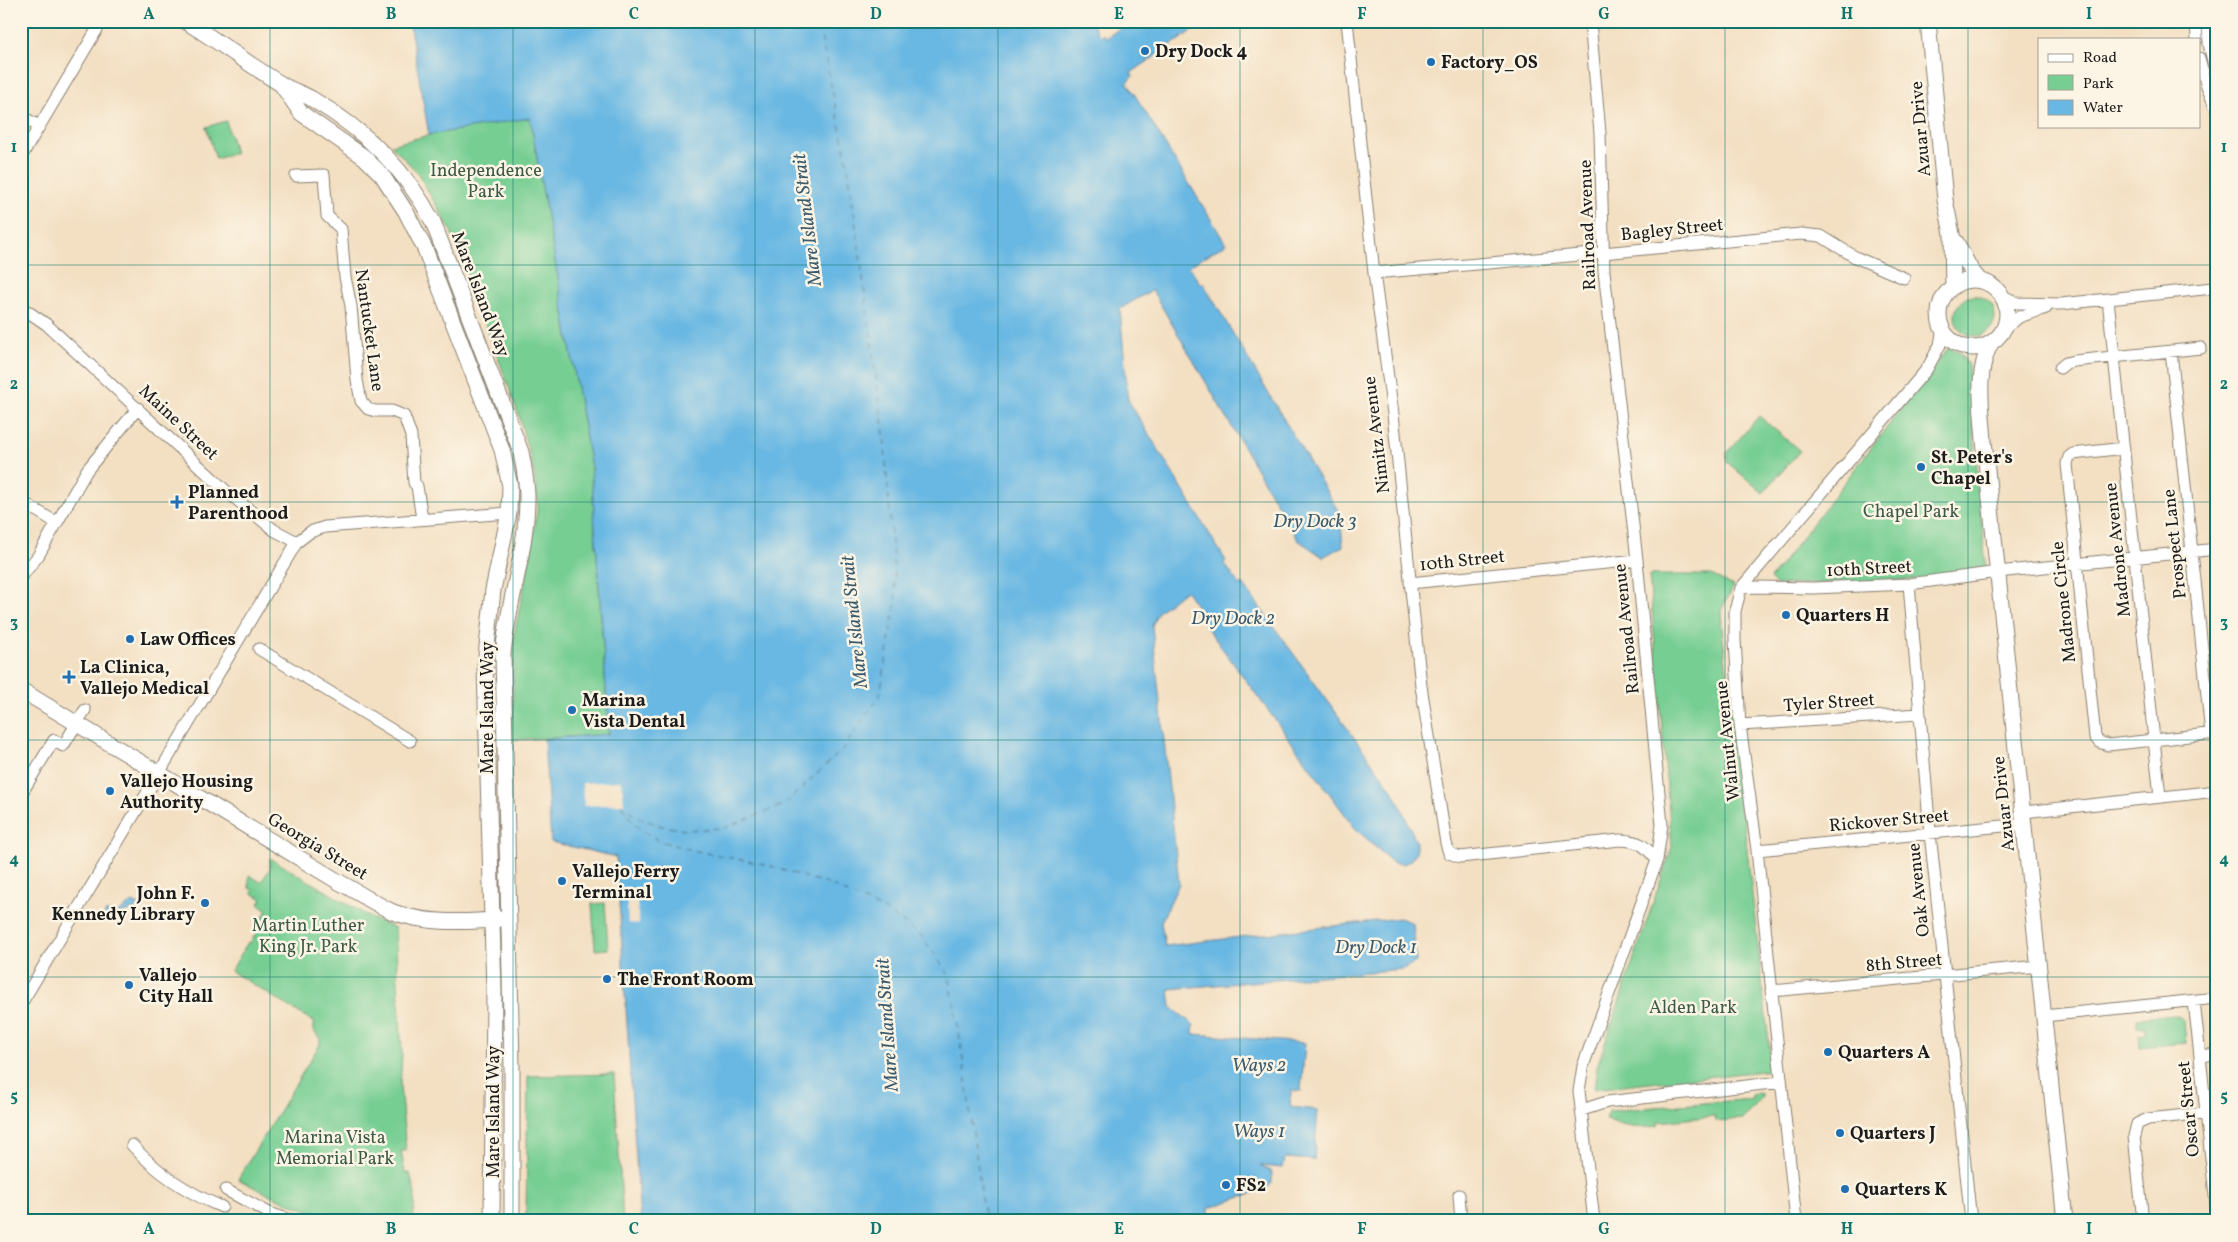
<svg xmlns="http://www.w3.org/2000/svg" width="2238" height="1242" font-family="Vollkorn,serif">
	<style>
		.green { fill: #76ce93; stroke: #497558 }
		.water { fill: #69b8e3; stroke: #426a80 }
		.pier { fill: #f3dfc2 }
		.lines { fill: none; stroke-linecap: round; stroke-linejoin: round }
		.ferry { stroke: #3b5a6c; stroke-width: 1; stroke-dasharray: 6 5; stroke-linecap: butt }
		.minor-casing { stroke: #887e6f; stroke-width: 13 }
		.major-casing { stroke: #887e6f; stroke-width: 17 }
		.minor { stroke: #fff; stroke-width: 11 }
		.major { stroke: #fff; stroke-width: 15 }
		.grid { fill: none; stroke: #0f766e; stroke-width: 1; stroke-opacity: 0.55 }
		.poi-dot { fill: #1f6fb2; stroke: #fcf5e5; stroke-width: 2 }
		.labels { text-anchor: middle; stroke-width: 5; stroke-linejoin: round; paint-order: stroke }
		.poi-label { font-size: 18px; font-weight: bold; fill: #1c1c1c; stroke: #fcf5e5; text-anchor: start }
		.street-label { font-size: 18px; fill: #1c1c1c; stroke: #fcf5e5 }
		.park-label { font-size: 18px; fill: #3c5a46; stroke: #fcf5e5 }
		.water-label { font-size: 19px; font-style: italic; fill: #3b5a6c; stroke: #fcf5e5 }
		.neatline { fill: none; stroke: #0f766e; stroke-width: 2 }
		.grid-label { font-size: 16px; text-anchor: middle; font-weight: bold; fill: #0f766e }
	</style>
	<rect width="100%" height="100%" fill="#fcf5e5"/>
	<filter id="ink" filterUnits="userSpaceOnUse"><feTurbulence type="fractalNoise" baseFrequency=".02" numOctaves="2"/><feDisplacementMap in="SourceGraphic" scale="10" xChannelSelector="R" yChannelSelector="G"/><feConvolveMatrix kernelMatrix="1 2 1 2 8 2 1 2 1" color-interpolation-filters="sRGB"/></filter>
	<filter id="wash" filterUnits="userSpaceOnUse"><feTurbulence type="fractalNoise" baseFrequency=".0096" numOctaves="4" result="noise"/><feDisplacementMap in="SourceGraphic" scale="20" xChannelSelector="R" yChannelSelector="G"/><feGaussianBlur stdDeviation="1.12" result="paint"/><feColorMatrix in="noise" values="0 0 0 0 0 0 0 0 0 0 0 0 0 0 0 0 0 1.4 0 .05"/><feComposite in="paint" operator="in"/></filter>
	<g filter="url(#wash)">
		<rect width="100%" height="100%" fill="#f3dfc2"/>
		<!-- green -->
		<path class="green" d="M530 117 591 467 609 735 508 740 513 706 514 635 530 557 538 504 534 473 519 416 504 374 451 231 417 172 391 145 429 135Z
			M226 121 235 153 216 159 206 127Z
			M1955 316a20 20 0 1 1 40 0a20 20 0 1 1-40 0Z
			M1949 347 1960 353 1968 365 1986 571 1934 579 1776 585 1770 579Z
			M1759 416 1800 451 1763 493 1727 462V453Z
			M1649 575H1711L1734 586 1721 610 1722 628 1772 1070 1594 1089 1597 1067 1672 847Z
			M270 858 373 919 395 928 402 1055 400 1086 406 1151H401L405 1173H410L415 1194 413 1221C396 1221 377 1222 359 1221 317 1217 275 1199 238 1179L320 1044V1039L314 1031V1022L231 971 248 942 250 943 261 926 259 924 267 910 259 904 262 899 252 893 253 890 249 888V875L261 882 270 869Z
			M605 903 608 949 595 950 592 904Z
			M2178 1015 2184 1021 2186 1043 2140 1047 2139 1035 2145 1034V1027H2137V1018Z
			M614 1074 623 1221H526L528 1076Z
			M1758 1093 1762 1094V1097L1743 1119 1716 1121 1714 1120 1715 1116 1658 1122V1126C1638 1129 1624 1128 1605 1118L1609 1111 1752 1099V1095Z"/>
		<!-- water -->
		<path class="water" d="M409 21H1091L1100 36 1103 34 1106 38 1130 21H1206L1131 73 1133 76 1127 82 1226 244 1189 266 1200 284 1203 283 1340 514 1343 546 1323 557 1298 540 1152 290 1120 309 1128 400 1226 561 1224 563 1240 586 1243 584 1395 794 1416 841V853L1410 861 1403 864 1393 863 1355 828 1199 617 1202 614 1185 590 1157 613 1152 626 1179 884 1161 922 1165 946 1400 918 1413 923 1416 962 1403 969 1169 989 1171 1007 1194 1025 1193 1034 1305 1043 1301 1091H1291L1290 1107 1318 1110 1314 1160 1285 1158 1283 1168 1260 1166 1272 1172V1183L1267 1188 1209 1208 1210 1221H640L616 857 551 842 544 739 609 734 591 467 530 118 429 135Z
			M133 902 138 905 135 909 124 913 116 918 113 917 110 922 103 918 106 911 109 913 110 911 116 914Z"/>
		<!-- pier -->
		<path class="pier" d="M622 781 624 804 584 806 582 783Z
			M636 890 639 924 628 923 626 891Z"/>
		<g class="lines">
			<!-- ferry -->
			<path class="ferry" d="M620 804 639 818 662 826 685 830 724 828 785 804 842 750 880 695 896 600 884 435 848 167 818 21
				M622 807 636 826 659 841 696 851 763 864 828 884 888 912 921 935 949 975 961 1044 985 1221"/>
		</g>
	</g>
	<g filter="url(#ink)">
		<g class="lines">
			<!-- minor casing -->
			<g class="minor-casing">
				<path id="minor" d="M1347 21 1374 273 1393 414 1421 686 1446 843 1449 853 1460 857 1620 840C1641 841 1644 845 1657 860
					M1590 21 1600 133 1604 271 1637 560 1662 825 1657 860 1583 1066 1579 1091 1594 1221
					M2196 21 2197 39
					M2208 21 2209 44 2217 79
					M2199 58 2207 87 2217 111
					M21 116 39 126
					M21 157 102 21
					M296 176 324 175 327 216 341 229 345 277 351 306 357 380 361 401 368 409 376 411H392L404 416 411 436 414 483 417 486 422 519
					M1374 273 1603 253 1801 234 1821 236 1855 257 1904 278
					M2001 295 2017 303 2061 304 2213 288
					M2108 299 2160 797
					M21 307 46 324 225 490 274 530 297 542
					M2002 331 2019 317 2046 308
					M2171 351 2211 734
					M2060 368 2066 363 2074 361 2201 348
					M2124 448 2073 454 2069 457 2067 464 2095 737 2099 742 2108 745 2217 733
					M21 501 57 523
					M21 577 38 556 87 470 138 408
					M1410 583 1637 560
					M1909 584 1930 833 1971 1221
					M1741 588 1757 587 1813 588 1909 584 1998 572 2217 549
					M259 649 410 741
					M1740 725 1920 714
					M21 794 54 740 63 746 85 710
					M2023 812 2217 791
					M1757 850 2024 824
					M1771 991 2039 966
					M2194 1001 2217 1214
					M21 1004 297 542 310 532 325 527 509 513
					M2044 1016 2217 998
					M2200 1056 2217 1054
					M1582 1110 1607 1102 1781 1082
					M132 1145C157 1173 188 1193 222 1207
					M226 1190 269 1213 293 1221
					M1459 1195 1461 1221
					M1796 1221 1757 850 1740 725 1735 640V611L1741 588 1927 369 1940 345 1943 328
					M2143 1221 2134 1136 2137 1124 2148 1119 2206 1113"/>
			</g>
			<!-- major casing -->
			<g class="major-casing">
				<path id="major" d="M185 21C218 41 248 64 281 84 290 90 302 93 312 99 363 129 406 169 433 222L521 452C524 467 527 482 527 498 527 550 508 602 503 654L512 1067V1221
					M1928 21 1945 200 1952 234 1953 287
					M283 87 301 113 364 157 382 175 406 212 425 249 502 450 510 486 509 513 493 590 485 666 494 992 492 1221
					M1956 242 1971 270 1980 281
					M1939 314a34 34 0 1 1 68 0a34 34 0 1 1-68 0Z
					M1991 343C1975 373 1982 408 1984 441L2065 1221
					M21 690 339 882C356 891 375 904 393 912 426 924 465 923 500 919"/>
			</g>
			<!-- minor -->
			<use href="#minor" class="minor"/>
			<!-- major -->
			<use href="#major" class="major"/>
		</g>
	</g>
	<!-- grid -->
	<path class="grid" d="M270 21V1221M513 21V1221M755 21V1221M998 21V1221M1240 21V1221M1483 21V1221M1725 21V1221M1968 21V1221M21 265H2217M21 502H2217M21 740H2217M21 977H2217"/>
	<!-- markers -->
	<g class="poi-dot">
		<circle cx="1145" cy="51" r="5"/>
		<circle cx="1431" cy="62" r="5"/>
		<circle cx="1921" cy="467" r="5"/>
		<path d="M174.5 494.5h5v5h5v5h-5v5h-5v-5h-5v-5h5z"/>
		<circle cx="1786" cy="615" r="5"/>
		<circle cx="130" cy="639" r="5"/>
		<path d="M66.5 669.5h5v5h5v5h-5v5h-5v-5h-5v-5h5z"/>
		<circle cx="572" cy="710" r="5"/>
		<circle cx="110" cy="791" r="5"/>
		<circle cx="562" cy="881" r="5"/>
		<circle cx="205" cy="903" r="5"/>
		<circle cx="607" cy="979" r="5"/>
		<circle cx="129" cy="985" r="5"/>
		<circle cx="1828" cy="1052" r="5"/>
		<circle cx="1840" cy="1133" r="5"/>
		<circle cx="1226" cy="1185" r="5"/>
		<circle cx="1845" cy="1189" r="5"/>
	</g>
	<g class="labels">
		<!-- poi labels -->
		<g class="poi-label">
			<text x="1155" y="57">Dry Dock 4</text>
			<text x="1441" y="68">Factory_OS</text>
			<text x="1931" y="463">St. Peter's<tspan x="1931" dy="21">Chapel</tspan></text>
			<text x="188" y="498">Planned<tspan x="188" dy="21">Parenthood</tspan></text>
			<text x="1796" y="621">Quarters H</text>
			<text x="140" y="645">Law Offices</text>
			<text x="80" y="673">La Clinica,<tspan x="80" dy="21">Vallejo Medical</tspan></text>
			<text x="582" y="706">Marina<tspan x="582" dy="21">Vista Dental</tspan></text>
			<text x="120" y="787">Vallejo Housing<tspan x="120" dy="21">Authority</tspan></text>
			<text x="572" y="877">Vallejo Ferry<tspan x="572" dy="21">Terminal</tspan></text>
			<text x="195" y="899" text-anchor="end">John F.<tspan x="195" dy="21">Kennedy Library</tspan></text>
			<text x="139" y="981">Vallejo<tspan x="139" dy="21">City Hall</tspan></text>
			<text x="617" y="985">The Front Room</text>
			<text x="1838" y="1058">Quarters A</text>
			<text x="1850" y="1139">Quarters J</text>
			<text x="1236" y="1191">FS2</text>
			<text x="1855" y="1195">Quarters K</text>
		</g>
		<!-- street labels -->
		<g class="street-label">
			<text transform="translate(1920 129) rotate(-95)" y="6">Azuar Drive</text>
			<text transform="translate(1587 225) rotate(-92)" y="6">Railroad Avenue</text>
			<text transform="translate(1672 229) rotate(-6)" y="6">Bagley Street</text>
			<text transform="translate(481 294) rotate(69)" y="6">Mare Island Way</text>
			<text transform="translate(370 330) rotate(82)" y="6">Nantucket Lane</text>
			<text transform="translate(179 422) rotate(43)" y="6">Maine Street</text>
			<text transform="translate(1376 435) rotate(-97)" y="6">Nimitz Avenue</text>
			<text transform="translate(2174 544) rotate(-96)" y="6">Prospect Lane</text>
			<text transform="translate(2117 550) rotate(-96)" y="6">Madrone Avenue</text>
			<text transform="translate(1462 560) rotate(-6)" y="6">10th Street</text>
			<text transform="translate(1869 568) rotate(-3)" y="6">10th Street</text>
			<text transform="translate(2063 602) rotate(-96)" y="6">Madrone Circle</text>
			<text transform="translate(1626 629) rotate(-96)" y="6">Railroad Avenue</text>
			<text transform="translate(1829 702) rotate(-4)" y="6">Tyler Street</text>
			<text transform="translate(487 708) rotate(-90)" y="6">Mare Island Way</text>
			<text transform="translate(1727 741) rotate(-96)" y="6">Walnut Avenue</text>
			<text transform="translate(2003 804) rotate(-96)" y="6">Azuar Drive</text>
			<text transform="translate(1889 820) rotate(-5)" y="6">Rickover Street</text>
			<text transform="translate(318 846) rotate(31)" y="6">Georgia Street</text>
			<text transform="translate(1918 890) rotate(-96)" y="6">Oak Avenue</text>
			<text transform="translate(1904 962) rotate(-5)" y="6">8th Street</text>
			<text transform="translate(2188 1109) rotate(-96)" y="6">Oscar Street</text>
			<text transform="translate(493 1112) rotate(-90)" y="6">Mare Island Way</text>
		</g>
		<!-- park labels -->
		<g class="park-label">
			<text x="486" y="176">Independence<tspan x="486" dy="21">Park</tspan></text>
			<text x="1911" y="517">Chapel Park</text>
			<text x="308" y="931">Martin Luther<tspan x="308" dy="21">King Jr. Park</tspan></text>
			<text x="1693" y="1013">Alden Park</text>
			<text x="335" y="1143">Marina Vista<tspan x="335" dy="21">Memorial Park</tspan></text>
		</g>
		<!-- water labels -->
		<g class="water-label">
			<text transform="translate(806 220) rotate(-97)" y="7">Mare Island Strait</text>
			<text x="1315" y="527">Dry Dock 3</text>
			<text x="1233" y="624">Dry Dock 2</text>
			<text transform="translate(853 622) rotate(-96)" y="7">Mare Island Strait</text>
			<text x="1376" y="953">Dry Dock 1</text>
			<text transform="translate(886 1025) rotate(-94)" y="7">Mare Island Strait</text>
			<text x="1259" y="1071">Ways 2</text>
			<text x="1259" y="1137">Ways 1</text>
		</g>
	</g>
	<!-- margin -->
	<rect width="2238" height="1242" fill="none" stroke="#fcf5e5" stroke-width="55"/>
	<!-- legend -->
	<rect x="2038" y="38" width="162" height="90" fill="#fcf5e5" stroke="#a29e95"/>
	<rect x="2048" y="54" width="25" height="8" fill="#ffffff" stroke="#a29e95"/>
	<text x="2083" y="62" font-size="15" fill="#1c1c1c">Road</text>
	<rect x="2048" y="75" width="25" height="15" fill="#76ce93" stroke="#a29e95"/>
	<text x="2083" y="88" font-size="15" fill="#1c1c1c">Park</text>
	<rect x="2048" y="100" width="25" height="15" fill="#69b8e3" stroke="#a29e95"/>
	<text x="2083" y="112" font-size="15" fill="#1c1c1c">Water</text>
	<rect x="28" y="28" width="2182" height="1186" class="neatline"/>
	<g class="grid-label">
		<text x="149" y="19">A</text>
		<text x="391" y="19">B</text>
		<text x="634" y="19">C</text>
		<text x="876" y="19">D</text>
		<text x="1119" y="19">E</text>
		<text x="1362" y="19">F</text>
		<text x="1604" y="19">G</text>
		<text x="1847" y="19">H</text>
		<text x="2089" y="19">I</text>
		<text x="14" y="152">1</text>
		<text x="2224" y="152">1</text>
		<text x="14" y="389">2</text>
		<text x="2224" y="389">2</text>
		<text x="14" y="627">3</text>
		<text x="2224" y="627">3</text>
		<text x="14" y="864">4</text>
		<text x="2224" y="864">4</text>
		<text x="14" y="1101">5</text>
		<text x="2224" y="1101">5</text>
		<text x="149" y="1234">A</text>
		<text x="391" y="1234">B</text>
		<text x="634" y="1234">C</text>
		<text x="876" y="1234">D</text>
		<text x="1119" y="1234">E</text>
		<text x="1362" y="1234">F</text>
		<text x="1604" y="1234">G</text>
		<text x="1847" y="1234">H</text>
		<text x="2089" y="1234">I</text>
	</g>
</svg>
